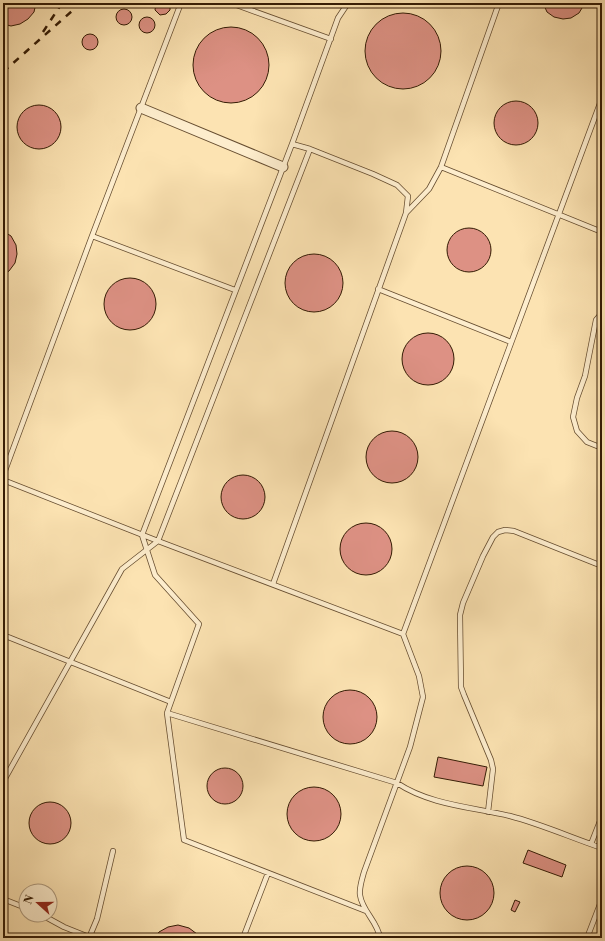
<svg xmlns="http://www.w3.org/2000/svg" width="605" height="941" font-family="'Libre Bodoni',serif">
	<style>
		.building { fill: #dd9184; stroke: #341b04 }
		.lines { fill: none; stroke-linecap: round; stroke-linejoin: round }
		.lane-casing { stroke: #664d30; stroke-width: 6 }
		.street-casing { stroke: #664d30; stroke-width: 11 }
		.lane { stroke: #fdedcd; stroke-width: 4.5 }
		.street { stroke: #fdedcd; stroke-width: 9 }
		.rail { stroke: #341b04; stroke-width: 2.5; stroke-dasharray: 7 7; stroke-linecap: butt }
	</style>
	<rect width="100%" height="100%" fill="#fce3b2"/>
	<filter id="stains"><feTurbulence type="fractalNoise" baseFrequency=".005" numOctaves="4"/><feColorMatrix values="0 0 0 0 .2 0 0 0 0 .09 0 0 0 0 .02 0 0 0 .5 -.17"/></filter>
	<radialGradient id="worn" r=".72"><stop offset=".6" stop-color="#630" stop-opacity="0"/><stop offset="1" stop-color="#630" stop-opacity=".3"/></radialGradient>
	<!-- building -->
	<path class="building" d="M3 3H36L34 12 28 19 20 24 11 26 3 24Z
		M134 3H145L143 5 137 6Z
		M156 3H170V10L166 14 160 15 155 10Z
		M543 3H585L579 13 571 18 563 19 554 17 547 12Z
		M116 17a8 8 0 1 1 16 0a8 8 0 1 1-16 0Z
		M365 51a38 38 0 1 1 76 0a38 38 0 1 1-76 0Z
		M139 25a8 8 0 1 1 16 0a8 8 0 1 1-16 0Z
		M193 65a38 38 0 1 1 76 0a38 38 0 1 1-76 0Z
		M82 42a8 8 0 1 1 16 0a8 8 0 1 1-16 0Z
		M494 123a22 22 0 1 1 44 0a22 22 0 1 1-44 0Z
		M17 127a22 22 0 1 1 44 0a22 22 0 1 1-44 0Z
		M447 250a22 22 0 1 1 44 0a22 22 0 1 1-44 0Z
		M3 231 11 236 16 245 17 254 15 263 9 271 3 275Z
		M285 283a29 29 0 1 1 58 0a29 29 0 1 1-58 0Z
		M104 304a26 26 0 1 1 52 0a26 26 0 1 1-52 0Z
		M402 359a26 26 0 1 1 52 0a26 26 0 1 1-52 0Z
		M366 457a26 26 0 1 1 52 0a26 26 0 1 1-52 0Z
		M221 497a22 22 0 1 1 44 0a22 22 0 1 1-44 0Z
		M340 549a26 26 0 1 1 52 0a26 26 0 1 1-52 0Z
		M323 717a27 27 0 1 1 54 0a27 27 0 1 1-54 0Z
		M438 757 487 767 483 786 434 777Z
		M207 786a18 18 0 1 1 36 0a18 18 0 1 1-36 0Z
		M287 814a27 27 0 1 1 54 0a27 27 0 1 1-54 0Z
		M29 823a21 21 0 1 1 42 0a21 21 0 1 1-42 0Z
		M528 850 566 865 562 877 523 863Z
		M440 893a27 27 0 1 1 54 0a27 27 0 1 1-54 0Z
		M515 900 520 902 515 912 511 910Z
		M178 925 189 928 197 934 200 938H155L159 932 168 927Z
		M3 932 9 934 15 938H3Z"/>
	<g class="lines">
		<!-- lane casing -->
		<g class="lane-casing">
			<path id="lane" d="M231 3 331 39
				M348 3 338 18 292 144 142 535 155 575 199 624 167 713 184 840 366 911
				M441 167 602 232
				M406 213 429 189 441 167 499 3
				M92 236 235 290
				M378 289 511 342
				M602 313 596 320 585 376 577 398 573 417 577 431 587 442 602 448
				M3 476 92 236 181 3
				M3 480 158 541 403 634
				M273 584 406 213 408 196 397 185 373 174 310 149 292 144
				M3 635 171 702
				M167 713 397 783C430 805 472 807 510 816 541 824 572 838 602 848
				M3 782 122 569 158 541 310 149
				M488 812 493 769 491 760 464 695 461 687 460 615 463 603 483 556 493 537 498 532 505 530 514 531 602 566
				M591 844 602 816
				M3 899 26 908
				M42 915 64 927 89 937
				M89 938 97 919 113 851
				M243 938 268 873
				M380 938C378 922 362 911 360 895 359 888 362 879 364 872L410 747 423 697 419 676 403 634 602 98
				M587 938 602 899"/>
		</g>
		<!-- street casing -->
		<g class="street-casing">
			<path id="street" d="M141 108 283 167"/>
		</g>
		<!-- lane -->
		<use href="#lane" class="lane"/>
		<!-- street -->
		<use href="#street" class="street"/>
		<!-- rail -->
		<path class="rail" d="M43 32 62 3
			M3 72 81 3"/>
	</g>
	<!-- margin -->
	<rect width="605" height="941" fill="none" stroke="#fce3b2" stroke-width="16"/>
	<rect x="4" y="4" width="597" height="933" fill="none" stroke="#341b04" stroke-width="2"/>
	<rect x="8" y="8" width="589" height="925" fill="none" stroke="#341b04"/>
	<!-- north arrow -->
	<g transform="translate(38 903) rotate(291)"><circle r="19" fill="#fdedcd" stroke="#ad997d"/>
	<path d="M0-3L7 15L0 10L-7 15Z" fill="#8f2418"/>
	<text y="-6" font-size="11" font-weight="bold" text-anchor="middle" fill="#341b04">N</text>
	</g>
	<rect width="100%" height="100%" filter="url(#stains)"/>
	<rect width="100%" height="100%" fill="url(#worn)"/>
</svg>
